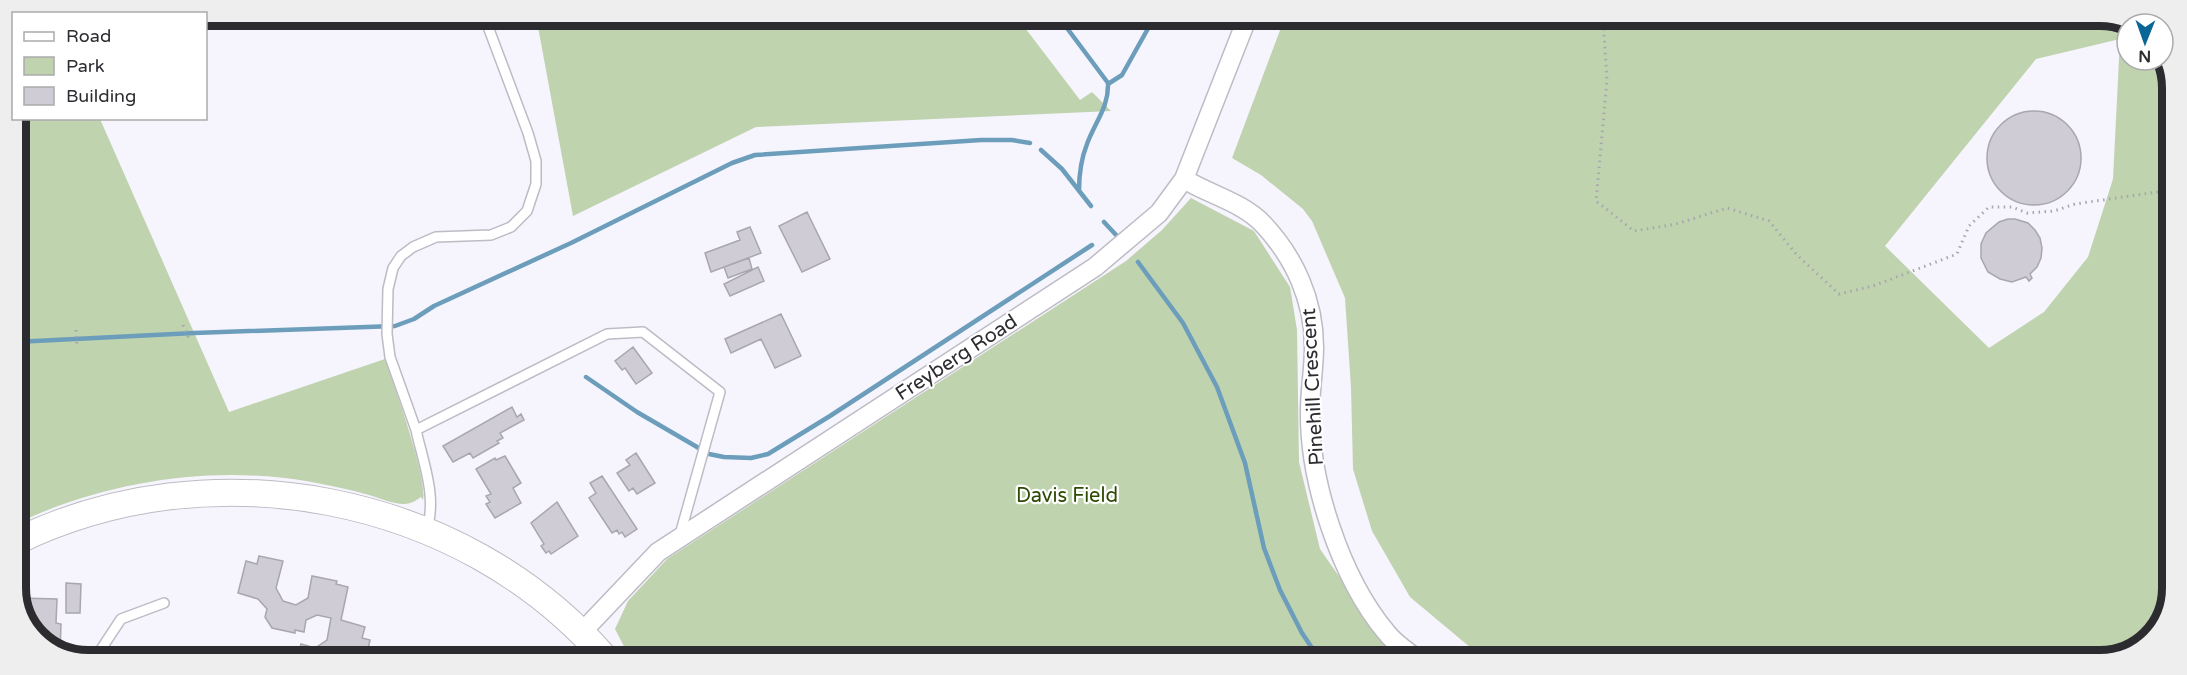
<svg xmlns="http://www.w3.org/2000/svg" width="2187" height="675" font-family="'Varela Round',sans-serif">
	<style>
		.green { fill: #bfd3af; fill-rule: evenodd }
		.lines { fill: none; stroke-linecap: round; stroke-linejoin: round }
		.stream { stroke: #6c9ebc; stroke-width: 4.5 }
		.building { fill: #cfccd5; stroke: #a8a6ae; stroke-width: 1.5 }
		.lane-casing { stroke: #bdbbc4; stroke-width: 12 }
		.street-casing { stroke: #bdbbc4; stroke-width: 21 }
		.secondary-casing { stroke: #bdbbc4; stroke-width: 28 }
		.path { stroke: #a8a6ad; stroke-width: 3; stroke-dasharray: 1.5 4.5; stroke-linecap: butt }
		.lane { stroke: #fff; stroke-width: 9 }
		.street { stroke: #fff; stroke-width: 18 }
		.secondary { stroke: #fff; stroke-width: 26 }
		.labels { text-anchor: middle; stroke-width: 4.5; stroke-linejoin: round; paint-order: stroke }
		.street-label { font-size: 20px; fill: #2c2b2f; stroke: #fff }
		.park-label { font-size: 20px; fill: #2d4a03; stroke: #fff }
		.rim { fill: none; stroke: #2c2b2f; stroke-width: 8 }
	</style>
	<rect width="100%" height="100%" fill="#f6f4fd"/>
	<!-- green -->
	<path class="green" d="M536 16H1016L1080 100 1092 92 1111 111 756 127 573 216Z
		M1285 17 2118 18 2128 24 2127 60H2163L2172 83 2169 606 2143 645 2099 660 1486 659 1483 658 1410 597 1372 531 1353 469 1351 387 1345 298 1312 221 1303 209 1261 175 1232 158ZM2120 39 2113 179 2088 257 2044 312 1989 348 1885 246 2036 59Z
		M15 119H100L229 412 385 359C394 386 428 478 423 500L421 497C415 501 411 504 404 504 393 504 380 498 369 495 348 489 327 485 306 481 209 465 104 482 15 524Z
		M1191 198 1254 231 1290 287 1297 330 1299 462 1320 549 1393 654 1402 659 630 658 615 629 628 601 667 559 1126 261 1162 230Z"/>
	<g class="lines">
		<!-- stream -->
		<path class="stream" d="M1058 16 1108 83C1109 107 1095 122 1087 144 1081 159 1079 174 1079 191
			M1108 84 1122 75 1155 16
			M1041 150 1062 169 1091 206
			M1104 222 1117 236
			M1138 262 1183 323 1217 387 1245 463 1264 548 1280 590 1302 633 1316 654 1322 659
			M15 342 194 333 395 326 414 319 434 306 571 243 732 163 755 155 981 140H1012L1030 143
			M586 377 637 412 709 454 724 457 751 458 768 454 830 416 1092 245"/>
	</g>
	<!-- building -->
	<path class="building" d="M1987 158a47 47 0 1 1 94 0a47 47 0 1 1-94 0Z
		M807 212 830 259 802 272 779 226Z
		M2008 219H2015L2028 223 2035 230 2040 238 2042 248 2041 258 2037 267 2030 274 2032 278 2029 281 2026 277 2012 282 2000 279 1988 272 1981 258V244L1986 233 1999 222Z
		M750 227 761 253 711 272 705 253 740 240 737 232Z
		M749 258 752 269 728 278 724 267Z
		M758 267 764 281 730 296 724 284Z
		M781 314 801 356 775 368 761 339 731 353 725 339Z
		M633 347 652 373 636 384 625 368 622 370 615 361Z
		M512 407 517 417 521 414 524 420 500 433 503 438 497 441 499 443 473 458 470 453 453 462 443 446Z
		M636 453 655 483 637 494 633 488 629 491 617 473 630 465 626 460Z
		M505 456 521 483 513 488 521 503 495 518 486 504 490 502 486 496 491 494 476 469 495 458 496 460Z
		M602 476 637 529 625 537 622 532 619 534 617 530 612 533 589 498 596 493 590 483Z
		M557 502 578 536 551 554 549 551 546 553 541 546 544 544 531 523Z
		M259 556 283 561 276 588 283 601 296 605 308 598 312 576 337 581 336 584 348 587 341 620 365 627 362 638 370 640 366 658H297L301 644 315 648 327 640 331 618 317 615 306 620 304 632 295 630V633L272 628 265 617 267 609 258 599 238 593 246 561 257 564Z
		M66 583 81 584 80 613H66Z
		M20 598 57 599 56 623 61 624 60 652 38 637V621H26Z"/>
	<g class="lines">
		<!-- lane casing -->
		<g class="lane-casing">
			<path id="lane" d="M416 430 390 357 387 334 388 289 393 268 401 256 413 247 436 237 491 235 511 227 527 211 536 184V161L528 133 484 16
				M426 531C438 499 423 462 416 430L607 334 643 332 720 392 679 538
				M96 657 121 619 164 603"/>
		</g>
		<!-- street casing -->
		<g class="street-casing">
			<path id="street" d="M1184 179C1210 195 1242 202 1263 224 1295 258 1314 301 1314 347 1314 369 1310 390 1310 411 1309 482 1341 578 1386 632 1394 643 1407 651 1417 659
				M582 632 658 552 1095 267 1159 213 1184 179 1248 16"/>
		</g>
		<!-- secondary casing -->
		<g class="secondary-casing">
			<path id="secondary" d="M15 542C210 446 462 493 605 658"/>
		</g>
		<!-- path -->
		<path class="path" d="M1603 17 1607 80 1596 201 1634 231 1676 224 1727 208 1769 221 1797 255 1839 294 1873 286 1957 254 1969 226 1989 207H2012L2027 213 2054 211 2075 204 2171 190
			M183 325 190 341
			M76 330 77 346"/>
		<!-- lane -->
		<use href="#lane" class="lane"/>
		<!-- street -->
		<use href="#street" class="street"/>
		<!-- secondary -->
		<use href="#secondary" class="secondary"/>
	</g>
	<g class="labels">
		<!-- street labels -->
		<g class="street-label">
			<text transform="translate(956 357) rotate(-33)" y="7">Freyberg Road</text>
			<text transform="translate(1312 387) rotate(-93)" y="7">Pinehill Crescent</text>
		</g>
		<!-- park labels -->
		<g class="park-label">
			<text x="1067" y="502">Davis Field</text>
		</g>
	</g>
	<!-- crop -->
	<path d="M0 0H2187V675H0ZM88 26H2100A62 62 0 0 1 2162 88V588A62 62 0 0 1 2100 650H88A62 62 0 0 1 26 588V88A62 62 0 0 1 88 26Z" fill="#eee" fill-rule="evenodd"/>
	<path class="rim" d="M88 26H2100A62 62 0 0 1 2162 88V588A62 62 0 0 1 2100 650H88A62 62 0 0 1 26 588V88A62 62 0 0 1 88 26Z"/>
	<!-- legend -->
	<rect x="12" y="12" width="195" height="108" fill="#ffffff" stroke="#abaaac" stroke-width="1.5"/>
	<rect x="24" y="32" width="30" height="9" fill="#ffffff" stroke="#abaaac" stroke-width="1.5"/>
	<text x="66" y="42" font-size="18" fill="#2c2b2f">Road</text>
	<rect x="24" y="57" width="30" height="18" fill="#bfd3af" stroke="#abaaac" stroke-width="1.5"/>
	<text x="66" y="72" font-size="18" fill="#2c2b2f">Park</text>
	<rect x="24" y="87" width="30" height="18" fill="#cfccd5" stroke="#abaaac" stroke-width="1.5"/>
	<text x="66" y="102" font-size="18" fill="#2c2b2f">Building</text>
	<!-- north arrow -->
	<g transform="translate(2145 42) rotate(181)"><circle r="28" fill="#ffffff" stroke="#abaaac" stroke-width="1.5"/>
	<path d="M0-4.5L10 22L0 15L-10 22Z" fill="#096696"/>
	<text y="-9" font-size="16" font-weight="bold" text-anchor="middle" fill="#2c2b2f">N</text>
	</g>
</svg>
